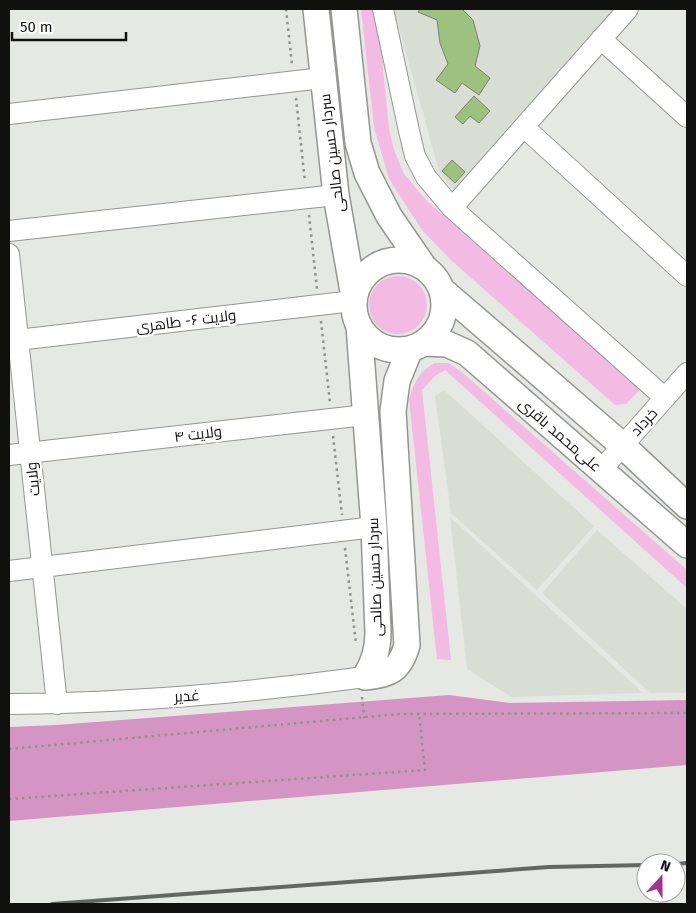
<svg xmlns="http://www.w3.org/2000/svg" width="696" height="913" font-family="'Fira Sans',Cairo,sans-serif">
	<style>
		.built { fill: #d8ded3 }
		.green { fill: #f3bae3 }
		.forest { fill: #d595c4 }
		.building { fill: #9dc17e; stroke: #7c7f7a }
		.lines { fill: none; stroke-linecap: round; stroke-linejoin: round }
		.minor-casing { stroke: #949692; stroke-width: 22 }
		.major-casing { stroke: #949692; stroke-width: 28 }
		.path { stroke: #8f918d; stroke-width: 2.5; stroke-dasharray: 2.5 4; stroke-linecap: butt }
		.minor { stroke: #fff; stroke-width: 20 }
		.major { stroke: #fff; stroke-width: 25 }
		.rail { stroke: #646663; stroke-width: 4 }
		.labels { text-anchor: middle; stroke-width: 5; stroke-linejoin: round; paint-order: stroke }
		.street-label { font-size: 15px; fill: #10110f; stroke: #fff }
	</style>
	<rect width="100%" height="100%" fill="#e5e8e3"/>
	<!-- built -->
	<path class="built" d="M394 9H613L453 190 439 171Z
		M444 390 594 526 537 590 451 513 435 396Z
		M450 517 643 693 511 697 467 669Z
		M597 530 687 609V693H650L542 593Z"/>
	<!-- green -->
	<path class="green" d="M361 9H377L389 129 394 150 404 174 427 201 640 390 626 404 615 405 452 261 422 230 389 179 374 127Z
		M369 305a29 29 0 1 1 58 0a29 29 0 1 1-58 0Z
		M435 363H449L464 374 687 570V588L445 370 435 376 422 390 451 660 437 659 409 399C414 383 419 371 435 363Z"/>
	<!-- forest -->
	<path class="forest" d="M449 695 510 703 687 700V765L9 821V727L56 725Z"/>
	<!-- building -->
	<path class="building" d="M420 9H462L473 20 480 46 475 66 490 78 479 95 462 83 455 93 436 80 448 64 440 43 437 20 418 12Z
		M474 96 490 111 479 123 470 116 463 124 455 117Z
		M452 160 465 172 455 183 442 171Z"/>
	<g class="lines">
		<!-- minor casing -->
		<g class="minor-casing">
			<path id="minor" d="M383 9 409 131 415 156 426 177 452 208 665 398
				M601 39 687 117
				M9 114 323 78
				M524 127 687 276
				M452 208 628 9
				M9 231 336 195
				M9 254 57 704
				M9 341 353 301
				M9 455 366 415
				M601 470 687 373
				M9 571 374 527
				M9 704C128 703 247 693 365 677"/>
		</g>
		<!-- major casing -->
		<g class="major-casing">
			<path id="major" d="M316 9 336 195 354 297
				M344 9 358 143 367 173 389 216 424 267
				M354 305a45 45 0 1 1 90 0a45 45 0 1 1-90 0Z
				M442 290 622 445 687 506
				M359 326 374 527 378 633C378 650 374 663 365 677
				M424 343 447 344 467 353 687 545
				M365 677C390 675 400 670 407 645L393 411 397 381 410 349"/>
		</g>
		<!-- path -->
		<path class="path" d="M286 9 292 65
			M296 98 305 182
			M309 215 317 289
			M321 321 330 403
			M333 436 342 515
			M345 548 356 644
			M362 697 364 718
			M9 749 399 714 687 713
			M9 799 425 770 419 714"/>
		<!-- minor -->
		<use href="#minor" class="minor"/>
		<!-- major -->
		<use href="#major" class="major"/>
		<!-- rail -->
		<path class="rail" d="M676 864 687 863
			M52 904 549 867 646 865"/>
	</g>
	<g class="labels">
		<!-- street labels -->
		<g class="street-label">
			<text transform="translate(332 153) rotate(-97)" y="5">سردار حسین صالحی</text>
			<text transform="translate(186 321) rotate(-7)" y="5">ولایت ۶- طاهری</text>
			<text transform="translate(644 422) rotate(-48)" y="5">خرداد</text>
			<text transform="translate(198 434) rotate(-7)" y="5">ولایت ۴</text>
			<text transform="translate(560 435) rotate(41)" y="5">علی‌محمد باقری</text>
			<text transform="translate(33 479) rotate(-96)" y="5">ولایت</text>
			<text transform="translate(375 577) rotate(-92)" y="5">سردار حسین صالحی</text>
			<text transform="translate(187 696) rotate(-3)" y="5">غدیر</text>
		</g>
	</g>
	<!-- border -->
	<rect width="696" height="913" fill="none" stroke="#10110f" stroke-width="20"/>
	<!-- north arrow -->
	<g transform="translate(661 878) rotate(21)"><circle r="24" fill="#ffffff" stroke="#9fa09f"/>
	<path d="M0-4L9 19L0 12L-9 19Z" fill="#a4328e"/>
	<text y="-8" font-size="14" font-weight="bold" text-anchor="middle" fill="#10110f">N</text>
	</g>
	<!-- scale -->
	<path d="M12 32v8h114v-8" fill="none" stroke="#10110f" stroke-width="2.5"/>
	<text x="20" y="32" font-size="15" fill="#10110f" stroke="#ffffff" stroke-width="4" paint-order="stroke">50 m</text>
</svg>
